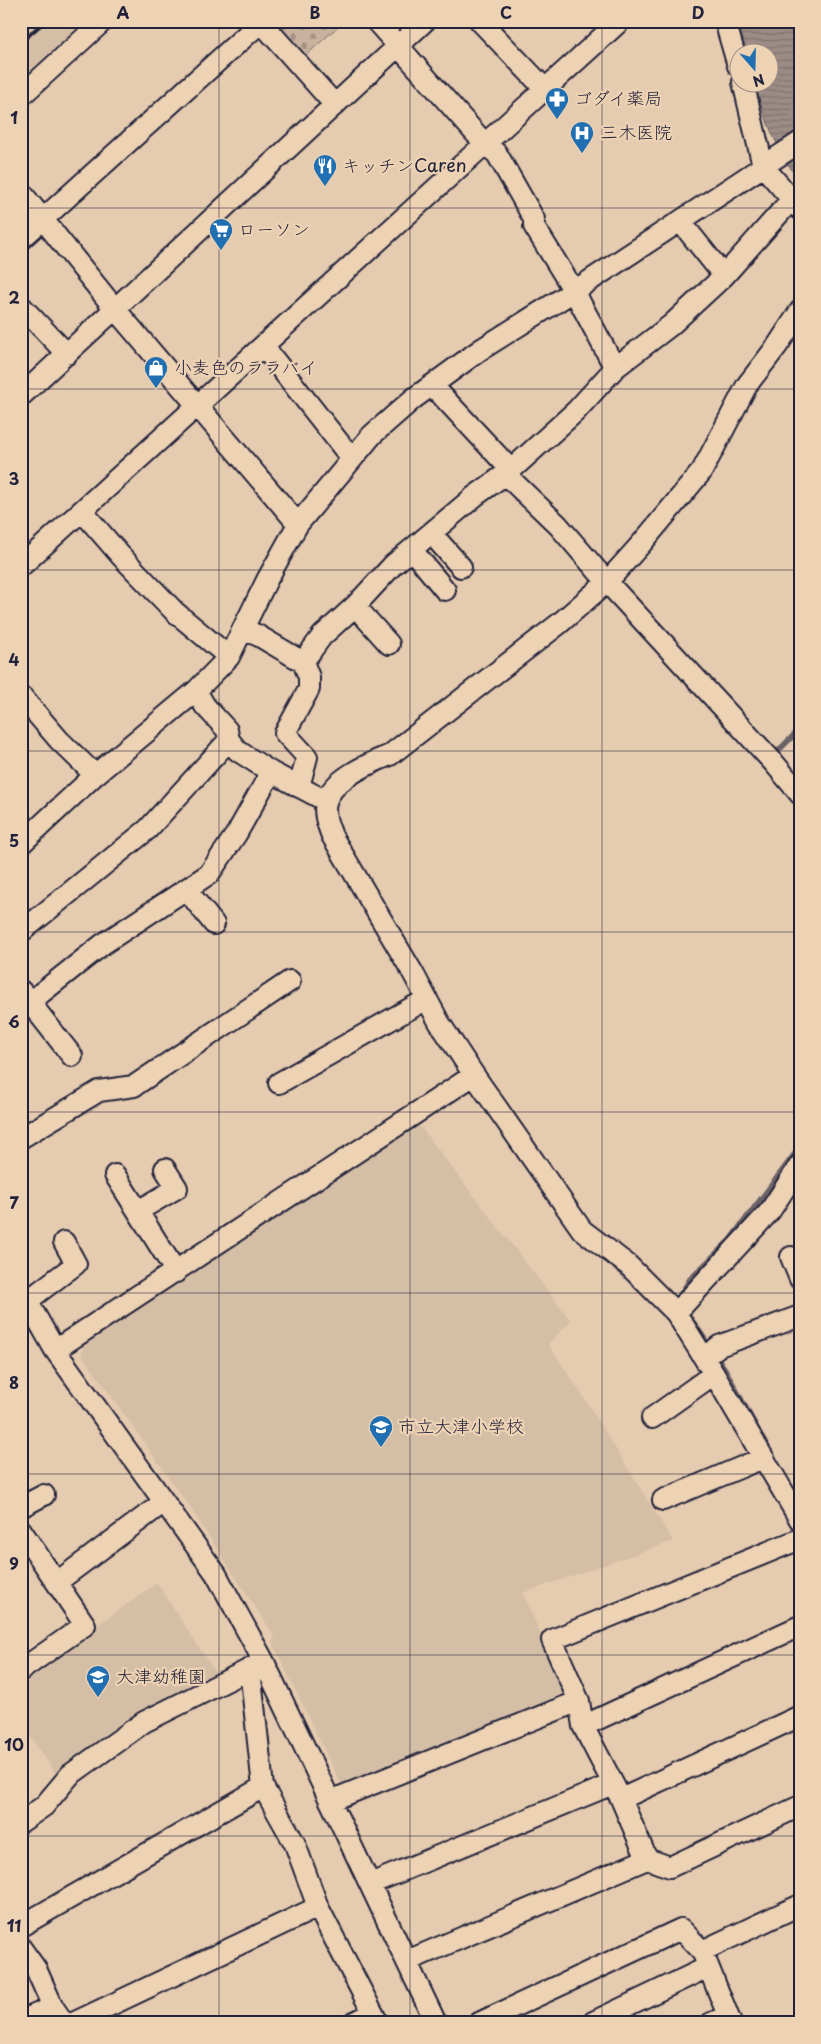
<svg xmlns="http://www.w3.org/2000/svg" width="821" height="2044" font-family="'Playpen Sans','Klee One',sans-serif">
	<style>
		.built { fill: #d5bea6 }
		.cemetery { fill: url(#cemetery-stones); stroke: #766a6c }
		.park { fill: url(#park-crowns); stroke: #766a6c }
		.water { fill: url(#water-rules); stroke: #6b6267 }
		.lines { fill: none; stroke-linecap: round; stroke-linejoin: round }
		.stream { stroke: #6b6267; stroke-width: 5.5 }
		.minor-casing { stroke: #22223b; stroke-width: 24 }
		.minor { stroke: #edd2b4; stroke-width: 20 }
		.rail { stroke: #22223b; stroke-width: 4 }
		.grid { fill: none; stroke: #22223b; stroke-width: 1; stroke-opacity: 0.55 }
		.labels { text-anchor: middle; stroke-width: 4.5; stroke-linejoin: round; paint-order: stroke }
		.poi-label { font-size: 18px; fill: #22223b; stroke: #edd2b4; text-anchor: start }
		.neatline { fill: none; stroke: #22223b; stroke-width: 2 }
		.grid-label { font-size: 16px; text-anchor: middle; font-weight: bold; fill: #22223b }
	</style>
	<defs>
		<pattern id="cemetery-stones" width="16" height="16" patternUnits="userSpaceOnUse" patternTransform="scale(1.25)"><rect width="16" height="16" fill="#c9b29e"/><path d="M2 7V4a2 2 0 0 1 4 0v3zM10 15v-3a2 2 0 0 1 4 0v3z" fill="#a39082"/></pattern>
		<pattern id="park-crowns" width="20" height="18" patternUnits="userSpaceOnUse" patternTransform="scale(1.25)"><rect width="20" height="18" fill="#c9b29e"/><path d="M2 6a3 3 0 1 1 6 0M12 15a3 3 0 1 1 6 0" fill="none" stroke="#a39082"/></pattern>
		<pattern id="water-rules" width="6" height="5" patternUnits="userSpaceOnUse" patternTransform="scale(1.25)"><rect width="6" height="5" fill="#9c8c85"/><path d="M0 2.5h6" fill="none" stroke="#7f726e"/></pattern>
	</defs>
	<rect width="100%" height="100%" fill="#e5cbaf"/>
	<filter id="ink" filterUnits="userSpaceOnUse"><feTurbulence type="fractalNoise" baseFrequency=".02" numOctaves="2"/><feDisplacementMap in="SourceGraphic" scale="10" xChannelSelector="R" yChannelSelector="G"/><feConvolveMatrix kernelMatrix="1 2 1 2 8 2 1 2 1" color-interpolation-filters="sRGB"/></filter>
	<g filter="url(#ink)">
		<!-- built -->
		<path class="built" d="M21 21H89L21 84Z
			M415 1120 571 1321 548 1344 579 1390 673 1541 523 1593 542 1638 569 1690 564 1703 344 1790 272 1642 275 1637 189 1506 81 1353 87 1338 337 1178 338 1172Z
			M157 1583 217 1675 58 1777 21 1723V1680Z"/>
		<!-- cemetery -->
		<path class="cemetery" d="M277 21H344L303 58 272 25Z"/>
		<!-- park -->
		<path class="park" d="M787 21H800V46L797 48Z"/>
		<!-- water -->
		<path class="water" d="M737 21H787L800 53V182C779 154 763 117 755 83L768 82V52H747Z"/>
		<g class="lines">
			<!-- stream -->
			<path class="stream" d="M779 757 776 753 794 735 800 726
				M681 1294 690 1279 730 1240 800 1147
				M694 1323 725 1369 758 1430"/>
			<!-- minor casing -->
			<g class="minor-casing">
				<path id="minor" d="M376 21 484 143 497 154 534 219V226L574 291 615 368
					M480 21 545 89
					M725 21 738 66
					M261 22 335 105
					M743 82 763 166 800 209
					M21 96 103 21
					M21 192 115 309 298 524
					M680 221 724 276
					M21 239 262 21
					M21 306 67 354
					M800 311 777 346 747 385 702 471 642 543 607 582 560 623 390 755C370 763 332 779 326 802 323 814 328 825 332 836L413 973 439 1022 474 1075 582 1230 628 1265 676 1313 714 1374 800 1520
					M264 347 352 459
					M432 385 511 470
					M21 396 425 21
					M505 474 558 525 607 582 774 763 800 794
					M82 511 121 556 175 612 229 657
					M432 534 461 567
					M412 550 445 590
					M21 566 620 21
					M355 606 389 644
					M243 629 259 636 303 662
					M196 691 205 706 227 730 229 740 238 751 271 772 326 801
					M21 700 23 698 59 740 95 775
					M299 787 307 757 285 733 309 689V677L303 662 322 636 355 606 393 565 475 496 511 470 576 411 615 368 671 325 724 276 792 199
					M21 844 95 775 196 691 229 657 268 578 298 524 372 435 413 399 480 350 574 291 800 142
					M186 889 214 924
					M21 932 148 829 229 740
					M21 991 72 1056
					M21 1009 103 944 209 874 237 833 271 772
					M279 1083 427 999
					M21 1138 99 1091 134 1086 290 981
					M115 1175 176 1272
					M138 1211 177 1188 165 1169
					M791 1257 800 1279
					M21 1290 55 1350 216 1574 263 1660 436 2023
					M27 1301 76 1264 64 1242
					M676 1313 770 1211 800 1165
					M55 1350 474 1075
					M704 1358 719 1346 800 1316
					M652 1418 714 1374
					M663 1500 763 1458
					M21 1507 44 1495
					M21 1530 85 1625 21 1670
					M57 1582 164 1502
					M250 1669 263 1787 295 1844 318 1907 378 2023
					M583 1726 800 1626
					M621 1799 800 1716
					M330 1801 579 1701
					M21 1822 44 1806 70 1775 144 1722 250 1669 259 1663
					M647 1859 621 1799 583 1726 579 1701 552 1640 800 1539
					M370 1884 613 1784
					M21 1926 263 1787
					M21 1948 36 1969 53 2007 64 2023
					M702 1951 800 1905
					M407 1961 647 1859 670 1867 800 1806
					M21 2021 53 2007
					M73 2023 318 1907
					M352 2023 373 2013
					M479 2023 681 1929 702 1951 731 2023
					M591 2023 708 1967
					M711 2023 728 2016"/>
			</g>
			<!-- minor -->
			<use href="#minor" class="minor"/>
			<!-- rail -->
			<path class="rail" d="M21 42 45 21"/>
		</g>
	</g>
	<!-- grid -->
	<path class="grid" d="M219 21V2023M410 21V2023M602 21V2023M21 208H800M21 389H800M21 570H800M21 751H800M21 932H800M21 1112H800M21 1293H800M21 1474H800M21 1655H800M21 1836H800"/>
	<!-- icons -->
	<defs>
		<g id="pharmacy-pin" transform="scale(1.25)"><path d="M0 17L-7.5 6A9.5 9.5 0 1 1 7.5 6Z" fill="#1f6fb2" stroke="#edd2b4"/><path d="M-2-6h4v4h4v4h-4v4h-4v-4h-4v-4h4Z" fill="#fff"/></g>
		<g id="hospital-pin" transform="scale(1.25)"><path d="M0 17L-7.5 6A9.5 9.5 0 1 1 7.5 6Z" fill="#1f6fb2" stroke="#edd2b4"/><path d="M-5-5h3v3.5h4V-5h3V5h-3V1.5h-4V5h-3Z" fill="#fff"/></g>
		<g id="restaurant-pin" transform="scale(1.25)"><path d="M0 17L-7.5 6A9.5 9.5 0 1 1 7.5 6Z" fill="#1f6fb2" stroke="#edd2b4"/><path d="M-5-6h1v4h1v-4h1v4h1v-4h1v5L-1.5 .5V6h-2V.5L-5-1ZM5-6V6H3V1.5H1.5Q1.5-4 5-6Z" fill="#fff"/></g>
		<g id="supermarket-pin" transform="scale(1.25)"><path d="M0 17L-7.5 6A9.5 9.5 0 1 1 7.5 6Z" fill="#1f6fb2" stroke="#edd2b4"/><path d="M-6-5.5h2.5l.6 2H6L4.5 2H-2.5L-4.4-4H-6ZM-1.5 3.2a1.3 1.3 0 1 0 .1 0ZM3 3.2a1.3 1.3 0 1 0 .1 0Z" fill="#fff"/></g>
		<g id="shop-pin" transform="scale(1.25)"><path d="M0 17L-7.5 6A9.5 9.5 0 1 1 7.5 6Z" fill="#1f6fb2" stroke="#edd2b4"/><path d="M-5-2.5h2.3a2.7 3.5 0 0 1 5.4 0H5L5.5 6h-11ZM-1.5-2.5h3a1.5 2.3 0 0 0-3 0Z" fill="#fff"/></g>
		<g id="school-pin" transform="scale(1.25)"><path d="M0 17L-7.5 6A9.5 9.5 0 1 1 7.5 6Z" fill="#1f6fb2" stroke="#edd2b4"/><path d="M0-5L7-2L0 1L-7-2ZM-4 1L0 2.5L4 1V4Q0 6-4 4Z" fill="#fff"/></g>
	</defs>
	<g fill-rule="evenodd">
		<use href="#pharmacy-pin" x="557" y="99"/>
		<use href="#hospital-pin" x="582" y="133"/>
		<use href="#restaurant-pin" x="325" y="166"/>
		<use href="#supermarket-pin" x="221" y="230"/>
		<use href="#shop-pin" x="156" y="368"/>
		<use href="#school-pin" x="381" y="1427"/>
		<use href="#school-pin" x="98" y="1677"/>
	</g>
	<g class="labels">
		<!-- poi labels -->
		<g class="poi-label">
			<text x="574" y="105">ゴダイ薬局</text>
			<text x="600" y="139">三木医院</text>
			<text x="342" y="172">キッチンCaren</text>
			<text x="238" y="236">ローソン</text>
			<text x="174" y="374">小麦色のララバイ</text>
			<text x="398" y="1433">市立大津小学校</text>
			<text x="116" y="1683">大津幼稚園</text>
		</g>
	</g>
	<!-- margin -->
	<rect width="821" height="2044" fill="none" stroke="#edd2b4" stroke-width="55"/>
	<!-- north arrow -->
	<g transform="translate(754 68) rotate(160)"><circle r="24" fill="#edd2b4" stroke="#9c8c84"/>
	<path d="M0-4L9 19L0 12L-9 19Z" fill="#1f6fb2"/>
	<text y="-8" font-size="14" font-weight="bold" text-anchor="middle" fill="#22223b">N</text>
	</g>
	<rect x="28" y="28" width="766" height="1988" class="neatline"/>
	<g class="grid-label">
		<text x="123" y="19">A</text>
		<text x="315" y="19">B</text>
		<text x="506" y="19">C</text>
		<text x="698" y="19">D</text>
		<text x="14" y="124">1</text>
		<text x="14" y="304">2</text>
		<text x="14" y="485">3</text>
		<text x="14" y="666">4</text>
		<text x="14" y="847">5</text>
		<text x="14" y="1028">6</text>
		<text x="14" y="1209">7</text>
		<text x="14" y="1389">8</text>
		<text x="14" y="1570">9</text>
		<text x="14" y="1751">10</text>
		<text x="14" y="1932">11</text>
	</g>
</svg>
